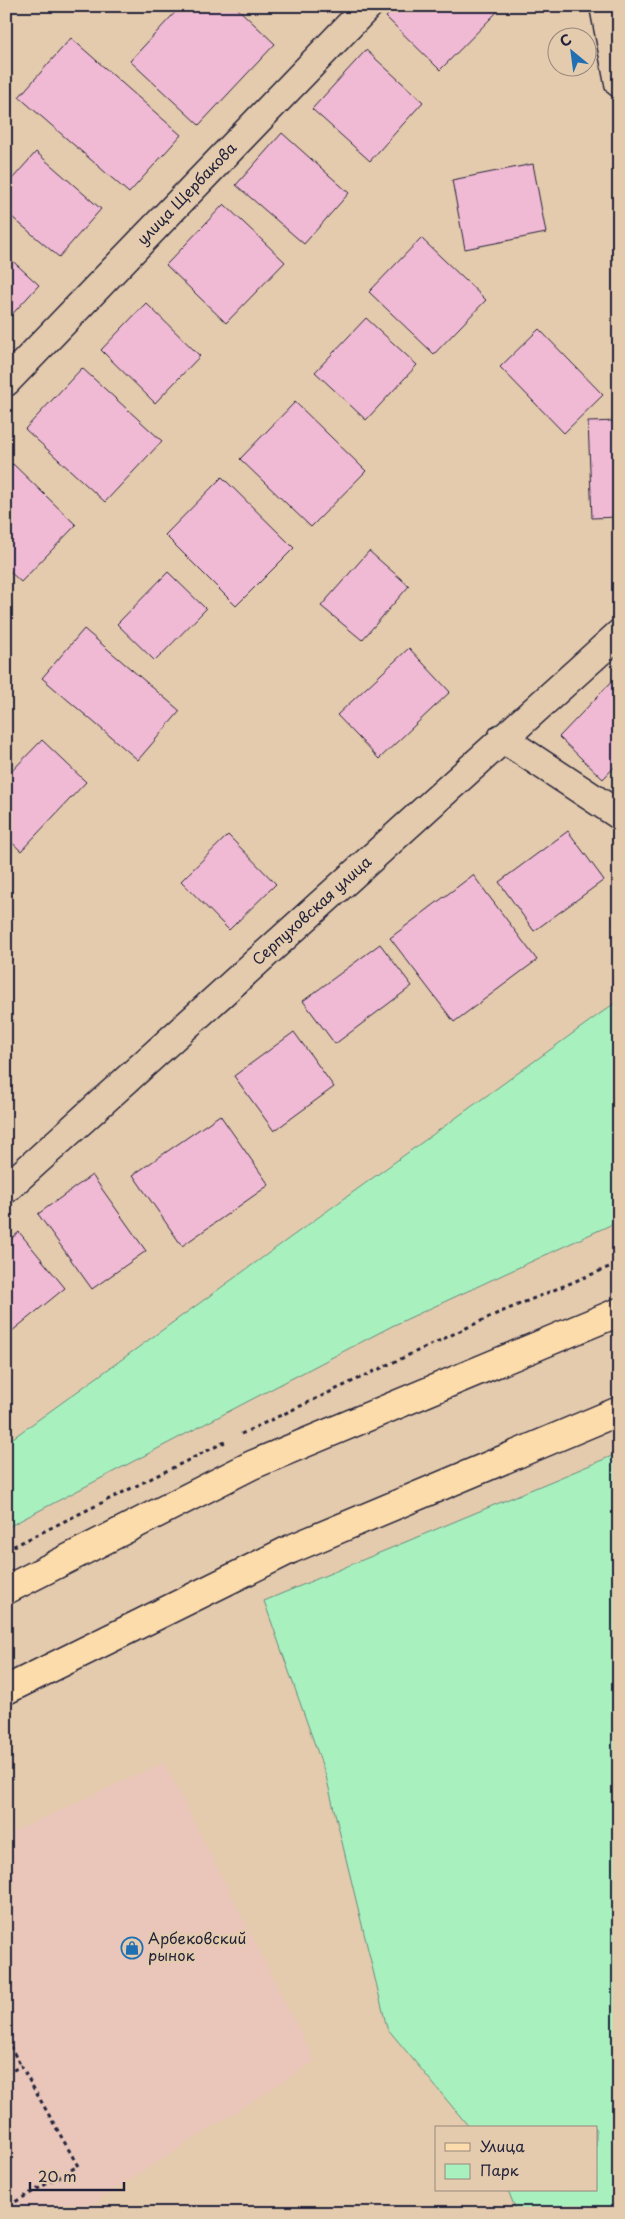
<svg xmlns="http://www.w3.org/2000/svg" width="625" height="2219" font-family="'Playpen Sans',sans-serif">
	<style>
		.built { fill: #e9c6b9 }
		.green { fill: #a8f1bf; stroke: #658a7d }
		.building { fill: #f1bad4; stroke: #22223b }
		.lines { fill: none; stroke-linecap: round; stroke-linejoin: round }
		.street-casing { stroke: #22223b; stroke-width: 31 }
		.primary-casing { stroke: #22223b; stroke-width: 31 }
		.path { stroke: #22223b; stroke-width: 3; stroke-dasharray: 4 4; stroke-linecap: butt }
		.street { stroke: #e5cbad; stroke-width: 28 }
		.primary { stroke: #fddcac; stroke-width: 28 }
		.labels { text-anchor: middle; stroke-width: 4.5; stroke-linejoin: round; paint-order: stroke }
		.street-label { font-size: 15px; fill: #22223b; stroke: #e5cbad }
		.poi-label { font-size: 15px; fill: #22223b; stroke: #e5cbad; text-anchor: start }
	</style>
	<rect width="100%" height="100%" fill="#e5cbad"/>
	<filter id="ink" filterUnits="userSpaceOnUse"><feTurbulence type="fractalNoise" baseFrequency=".02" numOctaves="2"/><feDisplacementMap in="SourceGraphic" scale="10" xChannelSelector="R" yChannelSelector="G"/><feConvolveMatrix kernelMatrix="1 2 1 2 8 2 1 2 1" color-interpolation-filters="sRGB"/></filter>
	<g filter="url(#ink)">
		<!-- built -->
		<path class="built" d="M164 1762 315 2061 78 2213H6V1835Z"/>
		<!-- green -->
		<path class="green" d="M619 1000V1221L392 1326 6 1528V1443Z
			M619 1453V2213H517L508 2190H596V2128H470L387 2028 326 1776 264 1601Z"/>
		<!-- building -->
		<path class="building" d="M181 6H235L275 44 199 125 130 61Z
			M396 6H490L497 12 440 70 386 17Z
			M71 38 181 135 129 193 19 97Z
			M366 50 423 102 370 161 312 109Z
			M282 133 349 193 304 244 236 185Z
			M36 152 101 209 59 257 6 212V186Z
			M533 164 546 233 465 249 452 180Z
			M224 204 285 262 226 323 166 265Z
			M421 238 486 300 434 354 369 292Z
			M6 255 39 285 6 321Z
			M146 303 200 356 155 403 101 350Z
			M366 318 417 365 366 420 315 372Z
			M539 329 603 395 564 433 500 367Z
			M82 368 162 441 105 502 25 429Z
			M295 402 366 471 311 527 240 459Z
			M619 421V517L592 518 588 422Z
			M13 464 76 525 21 582 6 568V470Z
			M222 477 294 548 236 606 165 535Z
			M369 551 409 586 362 640 321 606Z
			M168 572 206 609 155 661 117 624Z
			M84 629 180 711 138 760 42 678Z
			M409 648 450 692 379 759 337 715Z
			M618 675 619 762 603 779 559 737Z
			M42 740 86 782 21 851 6 837V777Z
			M568 831 604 880 534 931 499 882Z
			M228 835 276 884 229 930 181 881Z
			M473 875 537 960 454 1022 390 938Z
			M380 944 412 986 335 1044 303 1001Z
			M294 1032 334 1087 274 1131 234 1076Z
			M220 1115 269 1185 182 1246 133 1175Z
			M92 1175 146 1251 92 1289 38 1214Z
			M19 1232 65 1288 6 1336V1243Z"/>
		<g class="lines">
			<!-- street casing -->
			<g class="street-casing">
				<path id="street" d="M604 6 619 83
					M6 382 368 6
					M502 738 619 815
					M6 1189 619 634"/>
			</g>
			<!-- primary casing -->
			<g class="primary-casing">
				<path id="primary" d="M6 1590 252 1465 619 1312
					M6 1690 291 1549 619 1411"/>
			</g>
			<!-- path -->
			<path class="path" d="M241 1434 496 1314 619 1263
				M6 1550 225 1442
				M6 2039 21 2066
				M6 2074 21 2066 78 2166 6 2207"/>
			<!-- street -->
			<use href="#street" class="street"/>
			<!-- primary -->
			<use href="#primary" class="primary"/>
		</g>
	</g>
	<!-- icons -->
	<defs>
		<g id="shop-ring" transform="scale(1.125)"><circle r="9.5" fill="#e5cbad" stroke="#1f6fb2" stroke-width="1.5"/><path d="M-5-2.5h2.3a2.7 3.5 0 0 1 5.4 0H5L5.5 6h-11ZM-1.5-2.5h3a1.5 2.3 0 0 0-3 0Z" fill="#1f6fb2"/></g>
	</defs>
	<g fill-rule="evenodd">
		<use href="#shop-ring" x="132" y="1948"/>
	</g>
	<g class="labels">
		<!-- street labels -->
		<g class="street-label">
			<text transform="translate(187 194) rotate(-46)" y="5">улица Щербакова</text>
			<text transform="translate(312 911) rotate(-42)" y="5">Серпуховская улица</text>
		</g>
		<!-- poi labels -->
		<g class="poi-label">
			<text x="148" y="1944">Арбековский<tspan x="148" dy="17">рынок</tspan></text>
		</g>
	</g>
	<!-- margin -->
	<rect width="625" height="2219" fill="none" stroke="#e5cbad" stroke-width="25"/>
	<rect x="12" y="12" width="600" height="2194" fill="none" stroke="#22223b" stroke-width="2" filter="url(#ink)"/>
	<!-- legend -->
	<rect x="435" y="2126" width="162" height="65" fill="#e5cbad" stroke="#97877f"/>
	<rect x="445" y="2143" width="25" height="8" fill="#fddcac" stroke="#97877f"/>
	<text x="480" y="2152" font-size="15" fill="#22223b">Улица</text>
	<rect x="445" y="2164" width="25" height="15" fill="#a8f1bf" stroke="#97877f"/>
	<text x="480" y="2176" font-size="15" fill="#22223b">Парк</text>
	<!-- north arrow -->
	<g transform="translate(572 52) rotate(331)"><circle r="24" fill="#e5cbad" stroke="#97877f"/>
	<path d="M0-4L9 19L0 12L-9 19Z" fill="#1f6fb2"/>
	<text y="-8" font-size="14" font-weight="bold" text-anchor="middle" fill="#22223b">С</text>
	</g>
	<!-- scale -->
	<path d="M30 2182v8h94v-8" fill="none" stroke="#22223b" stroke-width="2.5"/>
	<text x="38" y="2182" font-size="15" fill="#22223b" stroke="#e5cbad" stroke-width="4" paint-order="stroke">20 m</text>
</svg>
